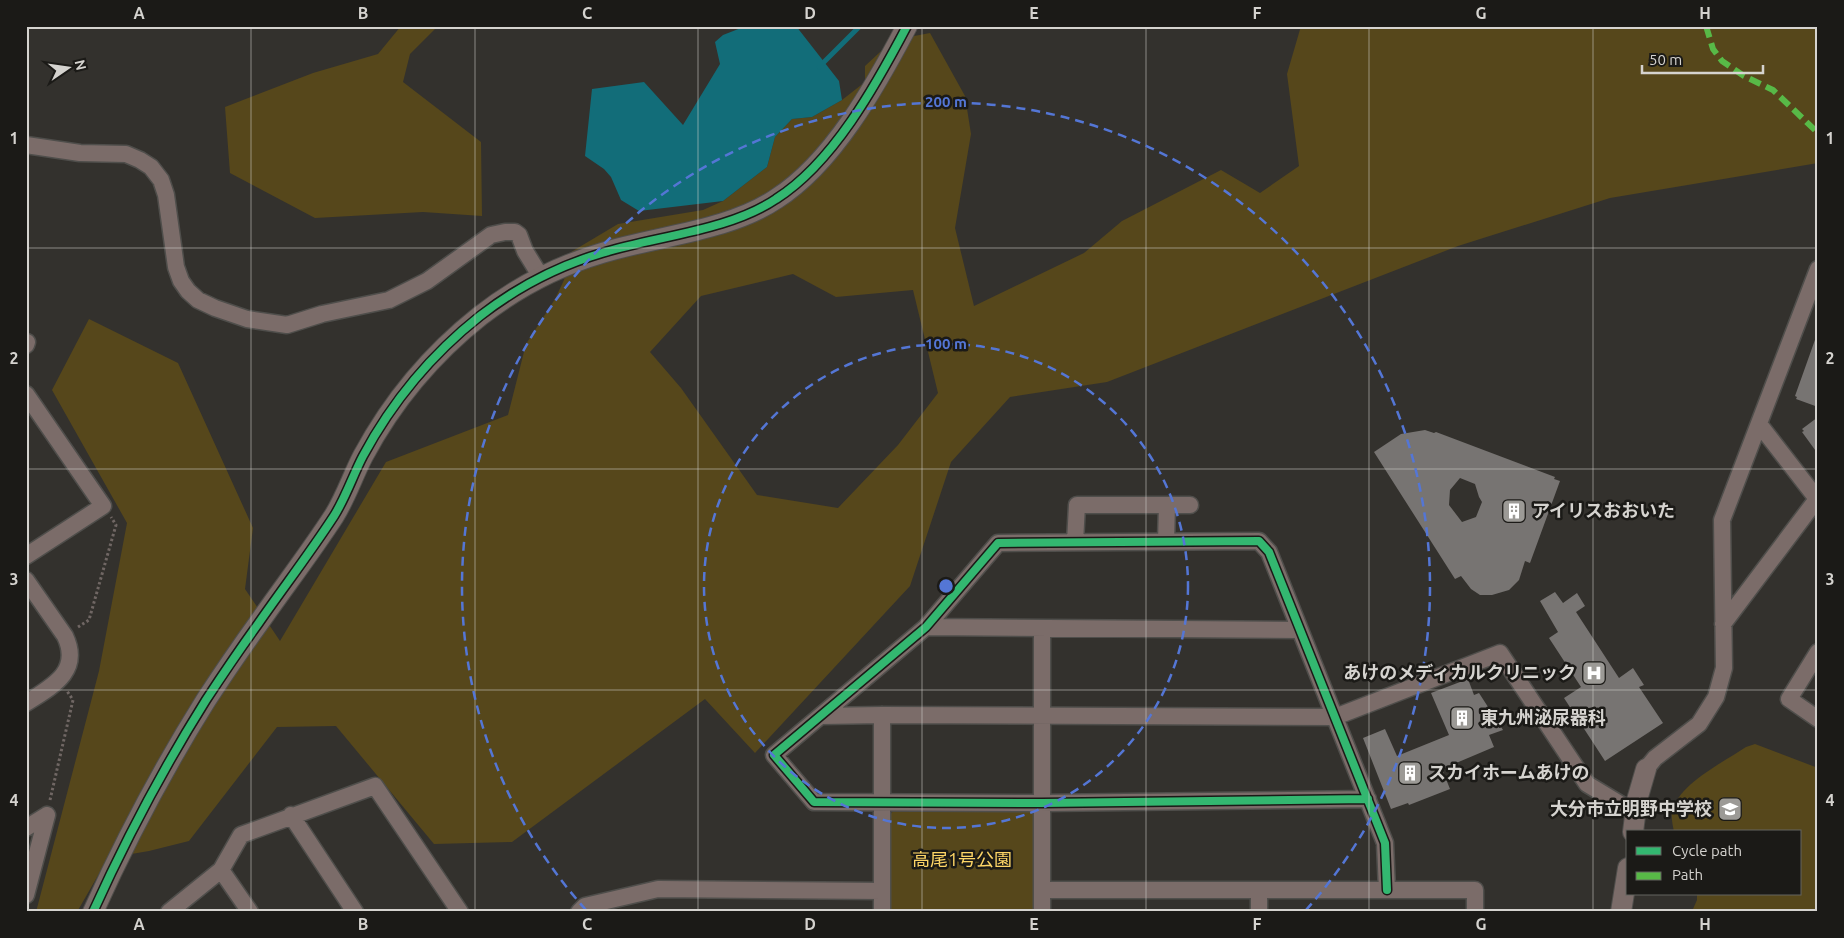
<svg xmlns="http://www.w3.org/2000/svg" width="1844" height="938" font-family="Ubuntu,'Noto Sans JP',sans-serif">
	<style>
		.green { fill: #56471b; fill-rule: evenodd }
		.water { fill: #126d79 }
		.lines { fill: none; stroke-linecap: round; stroke-linejoin: round }
		.stream { stroke: #126d79; stroke-width: 5 }
		.building { fill: #777472; fill-rule: evenodd }
		.minor-casing { stroke: #4f4e4b; stroke-width: 19 }
		.tertiary-casing { stroke: #4f4e4b; stroke-width: 22 }
		.path { stroke: #706764; stroke-width: 3; stroke-dasharray: 2.5 2.5; stroke-linecap: butt }
		.minor { stroke: #7b6c69; stroke-width: 16 }
		.tertiary { stroke: #7b6c69; stroke-width: 20 }
		.quiet { stroke: #58b947; stroke-width: 6; stroke-dasharray: 12 6; stroke-linecap: butt }
		.cycleway-casing { stroke: #1b1a17; stroke-width: 11 }
		.cycleway { stroke: #33b770; stroke-width: 8 }
		.grid { fill: none; stroke: #d5d3cf; stroke-width: 1; stroke-opacity: 0.55 }
		.ring { fill: none; stroke: #5476d5; stroke-width: 2.5; stroke-dasharray: 9 6 }
		.labels { text-anchor: middle; stroke-width: 5; stroke-linejoin: round; paint-order: stroke }
		.poi-label { font-size: 18px; font-weight: bold; fill: #d5d3cf; stroke: #1b1a17; text-anchor: start }
		.park-label { font-size: 18px; fill: #fdd566; stroke: #1b1a17 }
		.centre { fill: #5476d5; stroke: #1b1a17; stroke-width: 2.5 }
		.ring-label { font-size: 15px; text-anchor: middle; font-weight: bold; fill: #5476d5; stroke: #1b1a17; stroke-width: 5; stroke-linejoin: round; paint-order: stroke }
		.neatline { fill: none; stroke: #d5d3cf; stroke-width: 2 }
		.grid-label { font-size: 16px; text-anchor: middle; font-weight: bold; fill: #d5d3cf }
	</style>
	<rect width="100%" height="100%" fill="#33312d"/>
	<!-- green -->
	<path class="green" d="M401 26H438L410 54 403 82 481 142 482 216 423 212 315 218 230 173 225 107 313 73 378 54Z
		M1301 26H1818V163L1610 198 1458 246 1107 382 1010 397 951 462 910 586 755 753 705 699 512 842 434 844 336 726 277 727 189 841 149 851 108 858 77 912H36L99 671 127 523 52 390 89 319 178 363 253 528 245 589 280 641 386 462 508 415 526 344 555 299 564 280 571 252 618 224 703 210 723 201 767 167 775 137 792 119 812 117 842 100 865 82V66L893 40 930 33 965 96 971 134 955 228 974 306 1084 253 1122 221 1221 170 1260 193 1299 166 1287 74ZM793 274 836 297 913 290 938 393 898 445 838 508 757 495 681 388 650 352 701 296Z
		M1755 744 1818 768V912H1687L1693 909 1697 900V894H1800V832H1674C1673 826 1671 818 1672 812 1678 784 1724 762 1746 747Z
		M1030 809 1036 815V912H889V816L894 810Z"/>
	<!-- water -->
	<path class="water" d="M746 26H796L839 81 842 100 812 117 792 119 775 137 767 167 723 201 639 211 621 200 611 177 604 169 585 156 592 89 644 82 683 125 720 64 715 42 723 35Z"/>
	<g class="lines">
		<!-- stream -->
		<path class="stream" d="M819 67 860 26"/>
	</g>
	<!-- building -->
	<path class="building" d="M1816 337H1818V407L1796 399 1797 397 1795 396Z
		M1818 417V454L1802 432 1804 431 1802 429Z
		M1425 430 1434 433 1436 432 1555 477 1554 479 1560 481 1530 563 1525 561 1519 580 1509 590 1492 595H1480L1471 589 1461 576 1455 579 1374 452 1401 434ZM1460 478 1475 484 1479 497 1482 502 1476 517 1462 522 1449 505 1450 490Z
		M1555 592 1563 603 1577 593 1585 606 1576 612 1619 678 1633 668 1644 685 1639 687 1663 723 1605 761 1564 698 1581 687 1549 638 1558 632 1540 601Z
		M1468 679 1474 695 1479 693 1503 730 1489 735 1494 747 1442 769 1450 789 1409 805 1408 803 1391 809 1363 738 1385 729 1397 756 1449 735 1431 693Z"/>
	<g class="lines">
		<!-- minor casing -->
		<g class="minor-casing">
			<path id="minor" d="M26 145 80 153 126 154 140 160 151 167 161 180 166 195 176 267 181 281 188 291 198 300 215 308 247 319 287 325 322 314 389 300 427 281 491 235 505 232H515L519 235 525 251 541 277
				M26 345 27 342
				M26 394 103 506 26 556
				M1759 424 1818 500
				M1075 542 1077 505H1190
				M1166 542 1167 505
				M26 580 65 636C82 672 51 687 26 703
				M1723 624 1817 499
				M926 627 1300 630
				M1818 652 1789 699 1818 719
				M821 716 882 715 1335 717 1500 653 1587 784 1635 813
				M1646 769 1655 758 1699 724 1716 697 1724 668 1722 520 1818 269
				M1368 799 1042 803 814 802 774 755 926 627 998 543 1259 541 1269 552 1385 843 1387 890
				M291 815 355 912
				M26 828 47 815
				M221 870 250 912
				M1042 890H1475V912
				M1259 890V912
				M26 895 47 815
				M169 912 221 870 241 835 375 786 460 912
				M579 912 585 906 658 889 882 891
				M882 912V715
				M1042 912V628"/>
		</g>
		<!-- tertiary casing -->
		<g class="tertiary-casing">
			<path id="tertiary" d="M1633 832 1637 800 1646 769
				M93 912C126 839 164 767 206 700 223 674 240 649 258 624 283 588 310 553 334 516 346 497 353 475 363 456 392 402 432 354 480 316 516 288 558 266 602 253 656 236 729 231 776 199 833 163 876 85 907 26
				M1621 912 1628 868"/>
		</g>
		<!-- path -->
		<path class="path" d="M78 627 89 620 116 525 111 517
			M50 800 73 700 67 691"/>
		<!-- minor -->
		<use href="#minor" class="minor"/>
		<!-- tertiary -->
		<use href="#tertiary" class="tertiary"/>
		<!-- quiet -->
		<path class="quiet" d="M1706 26 1713 49 1722 61 1744 76 1773 90 1818 133"/>
		<!-- cycleway casing -->
		<g class="cycleway-casing">
			<path id="cycleway" d="M1368 799 1042 803 814 802 774 755 926 627 998 543 1259 541 1269 552 1385 843 1387 890
				M93 912C126 839 164 767 206 700 223 674 240 649 258 624 283 588 310 553 334 516 346 497 353 475 363 456 392 402 432 354 480 316 516 288 558 266 602 253 656 236 729 231 776 199 833 163 876 85 907 26"/>
		</g>
		<!-- cycleway -->
		<use href="#cycleway" class="cycleway"/>
	</g>
	<!-- grid -->
	<path class="grid" d="M251 26V912M475 26V912M698 26V912M922 26V912M1146 26V912M1369 26V912M1593 26V912M26 248H1818M26 469H1818M26 690H1818"/>
	<!-- distance rings -->
	<g class="ring">
		<circle cx="946" cy="586" r="242"/>
		<path d="M586 910A484 484 0 1 1 1306 910"/>
	</g>
	<!-- icons -->
	<defs>
		<g id="building-square" transform="scale(1.25)"><rect x="-9" y="-9" width="18" height="18" rx="4" fill="#9c9a96" stroke="#1b1a17"/><path d="M-4-6H4V6H1V3H-1V6H-4ZM-2.5-4.3h1.7v1.8h-1.7ZM.8-4.3h1.7v1.8H.8ZM-2.5-1h1.7V.8h-1.7ZM.8-1h1.7V.8H.8Z" fill="#fff"/></g>
		<g id="hospital-square" transform="scale(1.25)"><rect x="-9" y="-9" width="18" height="18" rx="4" fill="#9c9a96" stroke="#1b1a17"/><path d="M-5-5h3v3.5h4V-5h3V5h-3V1.5h-4V5h-3Z" fill="#fff"/></g>
		<g id="school-square" transform="scale(1.25)"><rect x="-9" y="-9" width="18" height="18" rx="4" fill="#9c9a96" stroke="#1b1a17"/><path d="M0-5L7-2L0 1L-7-2ZM-4 1L0 2.5L4 1V4Q0 6-4 4Z" fill="#fff"/></g>
	</defs>
	<g fill-rule="evenodd">
		<use href="#building-square" x="1514" y="511"/>
		<use href="#hospital-square" x="1594" y="673"/>
		<use href="#building-square" x="1462" y="718"/>
		<use href="#building-square" x="1410" y="773"/>
		<use href="#school-square" x="1730" y="809"/>
	</g>
	<g class="labels">
		<!-- poi labels -->
		<g class="poi-label">
			<text x="1532" y="517">アイリスおおいた</text>
			<text x="1576" y="679" text-anchor="end">あけのメディカルクリニック</text>
			<text x="1480" y="724">東九州泌尿器科</text>
			<text x="1428" y="779">スカイホームあけの</text>
			<text x="1712" y="815" text-anchor="end">大分市立明野中学校</text>
		</g>
		<!-- park labels -->
		<g class="park-label">
			<text x="962" y="866">高尾1号公園</text>
		</g>
	</g>
	<circle cx="946" cy="586" r="8" class="centre"/>
	<g class="ring-label">
		<text x="946" y="107">200 m</text>
		<text x="946" y="349">100 m</text>
	</g>
	<!-- border -->
	<rect width="1844" height="938" fill="none" stroke="#1b1a17" stroke-width="55"/>
	<!-- legend -->
	<rect x="1626" y="830" width="175" height="65" fill="#1b1a17" stroke="#656461"/>
	<rect x="1636" y="847" width="25" height="8" fill="#33b770" stroke="#656461"/>
	<text x="1672" y="856" font-size="15" fill="#d5d3cf">Cycle path</text>
	<rect x="1636" y="872" width="25" height="8" fill="#58b947" stroke="#656461"/>
	<text x="1672" y="880" font-size="15" fill="#d5d3cf">Path</text>
	<!-- north arrow -->
	<g transform="translate(68 68) rotate(77)" stroke="#1b1a17" stroke-width="4" paint-order="stroke">
	<path d="M0-4L9 19L0 12L-9 19Z" fill="#d5d3cf"/>
	<text y="-8" font-size="14" font-weight="bold" text-anchor="middle" fill="#d5d3cf">N</text>
	</g>
	<!-- scale -->
	<path d="M1642 65v8h121v-8" fill="none" stroke="#d5d3cf" stroke-width="2.5"/>
	<text x="1649" y="65" font-size="15" fill="#d5d3cf" stroke="#1b1a17" stroke-width="4" paint-order="stroke">50 m</text>
	<rect x="28" y="28" width="1788" height="882" class="neatline"/>
	<g class="grid-label">
		<text x="139" y="19">A</text>
		<text x="363" y="19">B</text>
		<text x="587" y="19">C</text>
		<text x="810" y="19">D</text>
		<text x="1034" y="19">E</text>
		<text x="1257" y="19">F</text>
		<text x="1481" y="19">G</text>
		<text x="1705" y="19">H</text>
		<text x="14" y="144">1</text>
		<text x="1830" y="144">1</text>
		<text x="14" y="364">2</text>
		<text x="1830" y="364">2</text>
		<text x="14" y="585">3</text>
		<text x="1830" y="585">3</text>
		<text x="14" y="806">4</text>
		<text x="1830" y="806">4</text>
		<text x="139" y="930">A</text>
		<text x="363" y="930">B</text>
		<text x="587" y="930">C</text>
		<text x="810" y="930">D</text>
		<text x="1034" y="930">E</text>
		<text x="1257" y="930">F</text>
		<text x="1481" y="930">G</text>
		<text x="1705" y="930">H</text>
	</g>
</svg>
